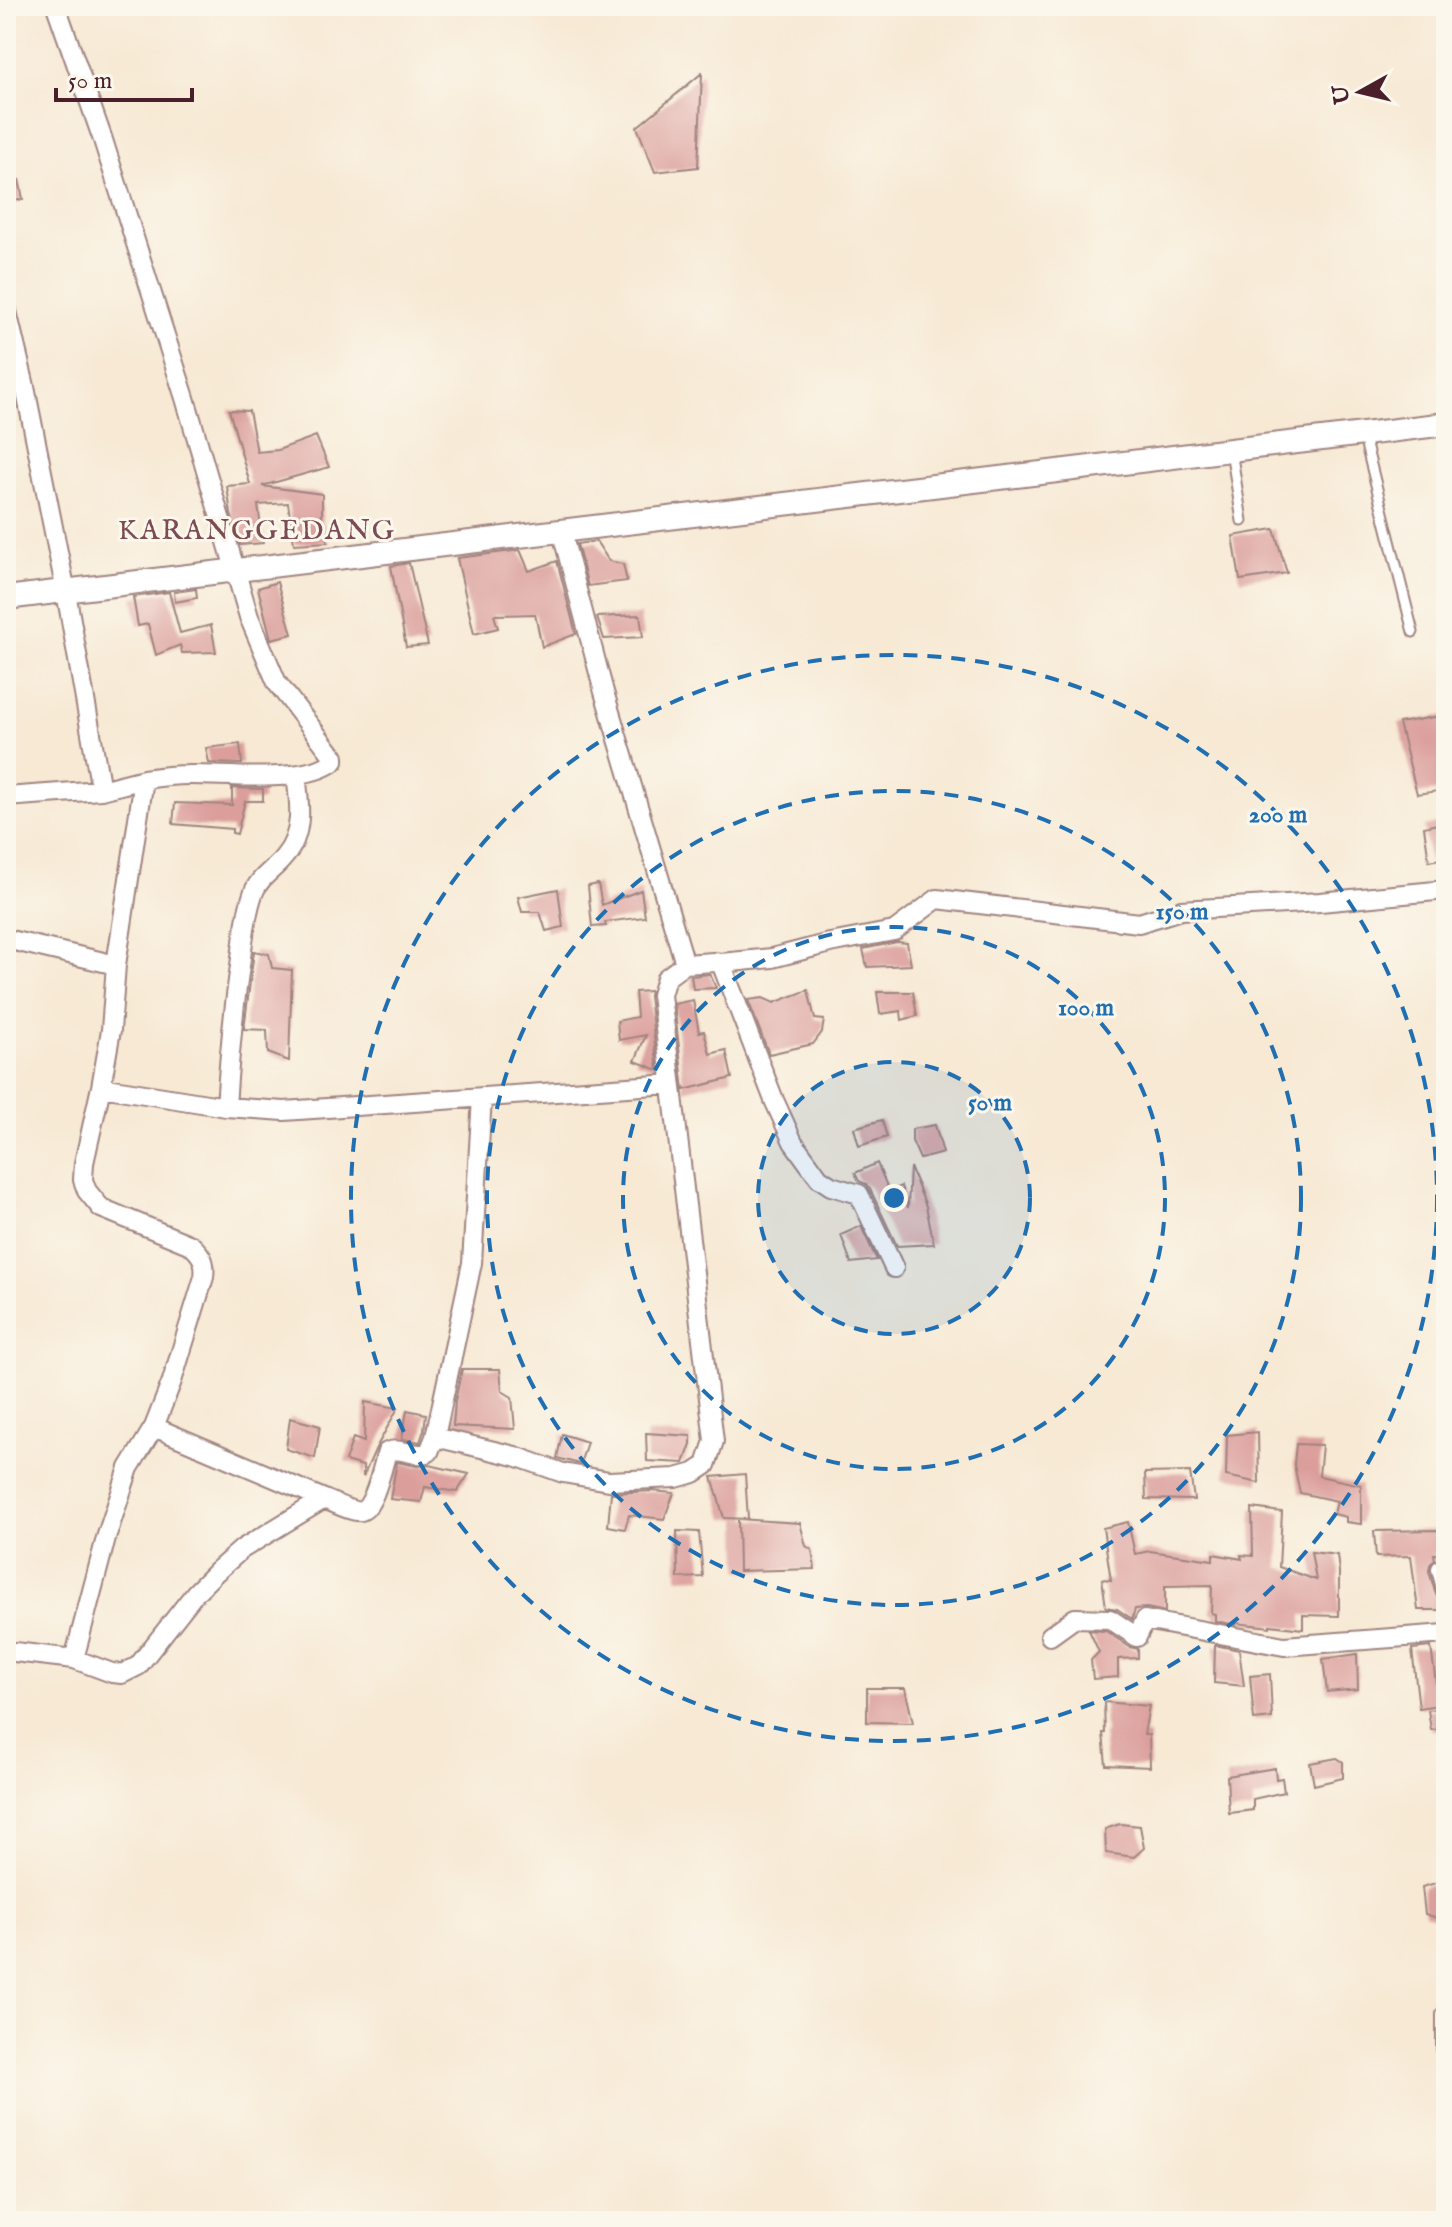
<svg xmlns="http://www.w3.org/2000/svg" width="1452" height="2227" font-family="'IM FELL English',serif">
	<style>
		.building { fill: #db9e9b }
		.lines { fill: none; stroke-linecap: round; stroke-linejoin: round }
		.service-casing { stroke: #a08480; stroke-width: 13 }
		.minor-casing { stroke: #a08480; stroke-width: 22 }
		.tertiary-casing { stroke: #a08480; stroke-width: 26 }
		.service { stroke: #fff; stroke-width: 9 }
		.minor { stroke: #fff; stroke-width: 18 }
		.tertiary { stroke: #fff; stroke-width: 22 }
		.ring { fill: none; stroke: #1f6fb2; stroke-width: 4; stroke-dasharray: 14 10 }
		.labels { text-anchor: middle; stroke-width: 6; stroke-linejoin: round; paint-order: stroke }
		.quarter-label { font-size: 28px; letter-spacing: 2px; fill: #7d4b52; stroke: #fbf7ec }
		.centre { fill: #1f6fb2; stroke: #fbf7ec; stroke-width: 4 }
		.ring-label { font-size: 24px; text-anchor: middle; font-weight: bold; fill: #1f6fb2; stroke: #fbf7ec; stroke-width: 6; stroke-linejoin: round; paint-order: stroke }
	</style>
	<rect width="100%" height="100%" fill="#fbf7ec"/>
	<filter id="ink" filterUnits="userSpaceOnUse"><feTurbulence type="fractalNoise" baseFrequency=".0125" numOctaves="2"/><feDisplacementMap in="SourceGraphic" scale="16" xChannelSelector="R" yChannelSelector="G"/><feConvolveMatrix kernelMatrix="1 2 1 2 8 2 1 2 1" color-interpolation-filters="sRGB"/></filter>
	<filter id="wash" filterUnits="userSpaceOnUse"><feTurbulence type="fractalNoise" baseFrequency=".006" numOctaves="4" result="noise"/><feDisplacementMap in="SourceGraphic" scale="32" xChannelSelector="R" yChannelSelector="G"/><feGaussianBlur stdDeviation="1.8" result="paint"/><feColorMatrix in="noise" values="0 0 0 0 0 0 0 0 0 0 0 0 0 0 0 0 0 1.4 0 .05"/><feComposite in="paint" operator="in"/></filter>
	<g filter="url(#wash)">
		<rect width="100%" height="100%" fill="#f7e9d4"/>
		<g id="blocks">
			<!-- building -->
			<path class="building" d="M702 73 698 167 655 172 637 127Z
				M19 180 23 199 6 203V183Z
				M229 410 249 411 257 452 278 450 316 436 329 467 262 486 322 494V520L328 542 294 544 288 503 258 505 263 543 240 545 231 514 227 486 250 484Z
				M1274 529 1287 573 1240 580 1233 536Z
				M596 541 609 561 623 564 627 581 588 586 577 544Z
				M520 550 529 571 557 561 576 634 542 647 535 614 494 615 498 628 474 634 457 558Z
				M409 563 428 645 406 647 391 566Z
				M277 582 292 634 271 639 258 588Z
				M196 589 197 598 175 602 174 592Z
				M169 592 180 633 211 625 216 652 182 653 180 645 156 655 148 624 138 626 133 597Z
				M640 615 643 637 604 639 597 617Z
				M1446 715V790L1417 794 1399 723Z
				M240 744 242 764 209 763 206 748Z
				M232 788 263 789V801H245L237 834 232 833V829L173 824 175 803 232 805Z
				M1446 822V858L1429 861 1424 827Z
				M598 884 602 905 641 890 645 917 605 922 606 926 592 927 588 886Z
				M558 889 563 927 546 931 540 912H522L518 897Z
				M897 942 907 943 911 965 867 967 863 949Z
				M254 951 269 954 272 968 292 970 289 1061 268 1053 267 1030 244 1029Z
				M710 974 716 988 693 989 691 976Z
				M808 990 815 1019 824 1020 822 1032 813 1044 769 1054 748 1000 763 998 774 1003Z
				M650 991 649 996 658 1070 635 1061 646 1035 619 1040 617 1021 637 1017 635 992Z
				M877 992H913L917 1016 902 1020 901 1011 880 1014Z
				M693 1000 699 1032 704 1031 710 1054 726 1050 732 1078 684 1090 674 1004Z
				M882 1120 887 1137 859 1146 854 1128Z
				M935 1125 943 1153 920 1159 912 1141V1129Z
				M877 1163 889 1191 901 1186 908 1208 910 1167 926 1206 934 1244 897 1246 870 1189 866 1184 859 1181 855 1173Z
				M861 1226 877 1260 851 1263 841 1235Z
				M462 1369H500L502 1391 512 1397 515 1429 453 1426 455 1401Z
				M365 1402 398 1408 376 1448 363 1477V1466L345 1461 353 1438 364 1442Z
				M407 1410 426 1414 424 1430 420 1442 402 1439Z
				M290 1418 320 1426 315 1458 286 1449Z
				M1258 1432 1259 1483 1226 1476 1227 1435Z
				M646 1433 691 1436V1444L684 1463 647 1461Z
				M562 1434 587 1442 580 1464 557 1458Z
				M1296 1444 1322 1445 1319 1476 1361 1485V1524L1346 1522V1517L1334 1514 1337 1501 1300 1493 1294 1465Z
				M397 1462 417 1466 429 1465 469 1474 457 1492 425 1487 421 1502 390 1499Z
				M1190 1472 1194 1500 1146 1499 1145 1473Z
				M745 1474 748 1519 724 1518 712 1477Z
				M653 1491 674 1493 664 1519 629 1515 625 1529 608 1526 611 1493Z
				M1252 1508 1282 1512 1279 1567 1316 1580 1311 1552 1337 1555 1339 1572V1616L1303 1615V1629L1270 1625V1627L1236 1623V1625L1215 1621V1614L1211 1613 1212 1585 1165 1586V1612L1147 1608 1135 1609 1132 1619 1117 1609 1106 1607 1102 1579 1111 1580 1103 1528 1128 1522 1135 1554 1150 1551 1213 1560V1554L1242 1559 1241 1555 1253 1556Z
				M738 1519 800 1523 806 1546 812 1550 815 1569 739 1571Z
				M1439 1530V1554H1434L1435 1559 1430 1565 1429 1571 1435 1592 1438 1597 1444 1600 1446 1610H1418L1411 1556 1376 1557 1374 1531Z
				M677 1531 699 1532 703 1577 678 1578Z
				M1089 1630 1106 1631 1130 1647 1138 1649V1658L1118 1659V1677L1093 1679 1091 1660 1099 1652Z
				M1215 1645 1239 1650 1244 1686 1214 1683Z
				M1431 1647 1439 1705 1419 1708 1412 1649Z
				M1357 1654 1358 1689 1327 1692 1323 1659Z
				M1270 1674 1272 1718 1254 1720 1250 1676Z
				M867 1688H905L913 1723 867 1722Z
				M1104 1702 1149 1706 1144 1735H1149L1150 1767 1106 1765 1103 1733H1105Z
				M1446 1708V1729L1431 1730 1428 1710Z
				M1337 1758 1343 1762V1778L1314 1785 1310 1763Z
				M1275 1768 1276 1779 1282 1778 1284 1792 1253 1799V1810L1229 1813 1227 1776Z
				M1120 1824 1140 1826 1144 1848 1134 1857 1106 1853 1105 1829Z
				M1439 1882 1446 1884V1921L1425 1914 1422 1887Z"/>
		</g>
	</g>
	<g filter="url(#ink)">
		<use href="#blocks" fill-opacity="0" stroke="#a08480" stroke-width="2"/>
		<g class="lines">
			<!-- service casing -->
			<g class="service-casing">
				<path id="service" d="M1363 433 1413 632
					M1231 450 1242 521"/>
			</g>
			<!-- minor casing -->
			<g class="minor-casing">
				<path id="minor" d="M56 6 103 140 185 398 249 617 277 683 334 757V761C304 785 226 774 187 775 173 775 158 777 144 779
					M6 307 24 382 66 592 101 790
					M561 529 604 692 685 964 713 962 721 963 772 958 830 943 894 931 937 899 1139 923 1181 910 1320 902 1446 890
					M6 797 101 790 144 779 116 965 111 1030 101 1087 84 1163 83 1180 87 1191 101 1208 191 1245C202 1255 206 1262 204 1277L172 1381 154 1427 129 1468 106 1538 74 1659
					M6 939 116 965
					M721 963 774 1100 793 1142 819 1178 831 1186 859 1194 894 1268
					M101 1087 226 1107 284 1111 671 1084
					M226 1107C229 1060 233 1013 240 966 243 943 245 917 253 894 259 877 273 871 284 857 304 834 300 804 296 775
					M154 1427 324 1499
					M435 1437 515 1456 563 1473 609 1481 676 1478 694 1473 706 1465 714 1441 661 995 666 978 685 964
					M1441 1569 1446 1588
					M1050 1636 1075 1618 1110 1619 1137 1637 1145 1620 1284 1646 1446 1634
					M6 1651 74 1659 112 1673 122 1674 138 1666 196 1592 216 1572 242 1549 324 1499C332 1502 354 1513 361 1511 374 1509 383 1464 387 1452 401 1446 415 1459 429 1452L435 1437 472 1263 482 1097
					M1446 2015V2060"/>
			</g>
			<!-- tertiary casing -->
			<g class="tertiary-casing">
				<path id="tertiary" d="M6 598 1446 424"/>
			</g>
			<!-- service -->
			<use href="#service" class="service"/>
			<!-- minor -->
			<use href="#minor" class="minor"/>
			<!-- tertiary -->
			<use href="#tertiary" class="tertiary"/>
		</g>
	</g>
	<!-- distance rings -->
	<circle cx="894" cy="1198" r="136" fill="#1f6fb2" fill-opacity=".12"/>
	<g class="ring">
		<circle cx="894" cy="1198" r="136"/>
		<circle cx="894" cy="1198" r="271"/>
		<circle cx="894" cy="1198" r="407"/>
		<circle cx="894" cy="1198" r="543"/>
	</g>
	<g class="labels">
		<!-- quarter labels -->
		<g class="quarter-label">
			<text x="257" y="539">KARANGGEDANG</text>
		</g>
	</g>
	<circle cx="894" cy="1198" r="12" class="centre"/>
	<g class="ring-label">
		<text x="1278" y="822">200 m</text>
		<text x="1182" y="919">150 m</text>
		<text x="1086" y="1015">100 m</text>
		<text x="990" y="1110">50 m</text>
	</g>
	<!-- margin -->
	<rect width="1452" height="2227" fill="none" stroke="#fbf7ec" stroke-width="32"/>
	<!-- north arrow -->
	<g transform="translate(1360 92) rotate(262)" stroke="#fbf7ec" stroke-width="6" paint-order="stroke">
	<path d="M0-6L14 30L0 20L-14 30Z" fill="#4a1f2b"/>
	<text y="-12" font-size="22" font-weight="bold" text-anchor="middle" fill="#4a1f2b">U</text>
	</g>
	<!-- scale -->
	<path d="M56 88v12h136v-12" fill="none" stroke="#4a1f2b" stroke-width="4"/>
	<text x="68" y="88" font-size="24" fill="#4a1f2b" stroke="#fbf7ec" stroke-width="6" paint-order="stroke">50 m</text>
</svg>
